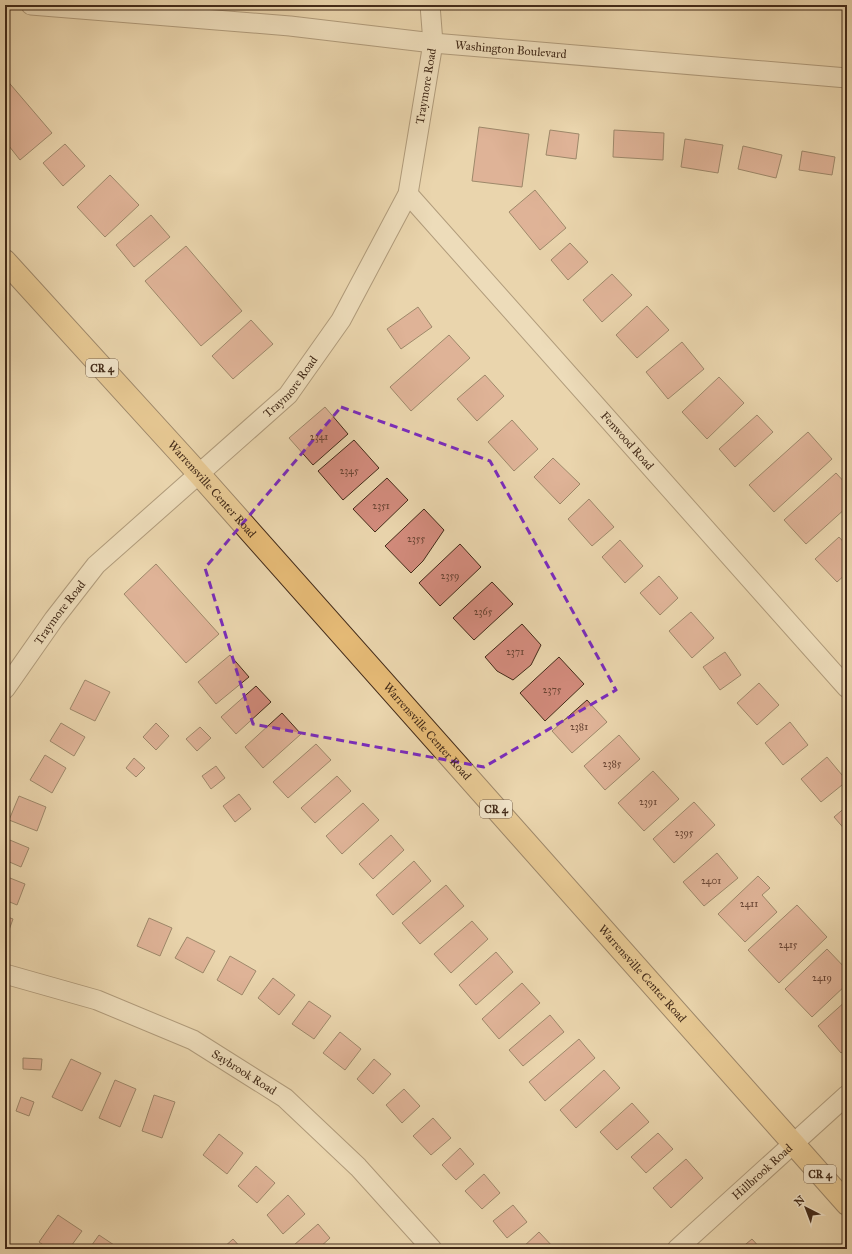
<svg xmlns="http://www.w3.org/2000/svg" width="852" height="1254" font-family="'IM FELL Great Primer',serif">
	<style>
		.building { fill: #d28b7c; stroke: #432b19 }
		.lines { fill: none; stroke-linecap: round; stroke-linejoin: round }
		.street-casing { stroke: #6d563e; stroke-width: 21 }
		.primary-casing { stroke: #432b19; stroke-width: 24 }
		.street { stroke: #f1e4ca; stroke-width: 19 }
		.primary { stroke: #e5ba76; stroke-width: 22 }
		.marked { fill: none; stroke: #7b2cbf; stroke-width: 3; stroke-dasharray: 8 5; stroke-linejoin: round }
		.labels { text-anchor: middle; stroke-width: 4; stroke-linejoin: round; paint-order: stroke }
		.number-label { font-size: 10px; fill: #674332 }
		.shield { fill: #f1e4ca; stroke: #77624e; stroke-width: 1 }
		.shield-label { font-size: 11px; font-weight: bold; fill: #432b19 }
		.street-label { font-size: 12px; fill: #432b19; stroke: #f1e4ca }
	</style>
	<rect width="100%" height="100%" fill="#ead5ad"/>
	<filter id="stains"><feTurbulence type="fractalNoise" baseFrequency=".005" numOctaves="4"/><feColorMatrix values="0 0 0 0 .2 0 0 0 0 .09 0 0 0 0 .02 0 0 0 .5 -.17"/></filter>
	<radialGradient id="worn" r=".72"><stop offset=".6" stop-color="#630" stop-opacity="0"/><stop offset="1" stop-color="#630" stop-opacity=".3"/></radialGradient>
	<!-- building -->
	<path class="building" d="M5 78 52 133 20 160 5 141Z
		M479 127 529 134 522 187 472 181Z
		M550 130 579 134 576 159 546 155Z
		M614 130 664 133 663 160 613 157Z
		M685 139 723 145 718 173 681 167Z
		M65 144 85 166 63 186 43 163Z
		M743 146 782 155 776 178 738 169Z
		M802 151 835 157 832 175 799 170Z
		M110 175 139 205 105 237 77 207Z
		M535 190 566 228 540 250 509 212Z
		M151 215 170 237 134 267 116 245Z
		M570 243 588 262 568 280 551 260Z
		M186 246 242 311 201 346 145 281Z
		M612 274 632 295 602 322 583 300Z
		M647 306 669 330 637 358 616 335Z
		M418 307 432 327 401 349 387 329Z
		M251 320 273 344 233 379 212 356Z
		M449 335 470 358 411 411 390 387Z
		M682 342 704 369 668 399 646 372Z
		M485 375 504 396 477 421 457 399Z
		M719 377 744 403 707 439 682 412Z
		M325 407 348 434 313 465 289 438Z
		M757 415 773 432 735 467 719 449Z
		M512 420 538 449 514 471 488 442Z
		M808 432 832 459 774 512 749 485Z
		M354 440 379 468 343 500 318 471Z
		M553 458 580 484 560 504 534 477Z
		M836 473 847 485V507L806 544 784 520Z
		M387 478 408 500 375 532 353 509Z
		M589 499 614 527 592 546 568 519Z
		M424 509 444 530 423 561 411 573 385 546Z
		M839 537 847 546V573L837 582 815 559Z
		M620 540 643 566 625 583 602 557Z
		M460 544 481 567 440 606 419 583Z
		M156 564 219 634 186 663 124 594Z
		M659 576 678 598 660 615 640 593Z
		M492 582 513 604 474 640 453 618Z
		M691 612 714 638 692 658 669 631Z
		M522 624 541 645 531 665 513 680 497 671 485 657Z
		M725 652 741 675 720 690 703 667Z
		M230 655 249 677 216 704 198 682Z
		M559 657 584 684 545 721 520 693Z
		M85 680 110 692 95 721 70 709Z
		M759 683 779 705 757 725 737 703Z
		M256 686 271 702 236 734 221 717Z
		M587 700 607 722 572 753 552 731Z
		M282 713 301 734 263 768 245 747Z
		M790 722 808 745 783 765 765 743Z
		M61 723 85 737 74 756 50 741Z
		M156 723 169 736 156 750 143 737Z
		M200 727 211 738 197 751 186 739Z
		M619 735 640 759 605 790 584 766Z
		M316 744 331 760 288 798 273 782Z
		M45 755 66 768 52 793 30 780Z
		M827 757 847 781 821 802 801 779Z
		M134 758 145 768 136 777 126 768Z
		M216 766 225 778 211 789 202 776Z
		M653 771 679 799 644 831 618 803Z
		M337 776 351 791 315 823 301 808Z
		M239 794 251 809 235 822 223 806Z
		M19 796 46 807 37 831 9 820Z
		M694 802 715 825 674 863 653 839Z
		M363 803 379 820 342 854 326 836Z
		M847 806V832L834 817Z
		M391 835 404 850 373 879 359 864Z
		M5 838 29 848 21 867 5 860Z
		M717 853 738 878 704 906 683 882Z
		M414 861 431 881 393 915 376 895Z
		M5 876 25 884 17 905 5 900Z
		M758 876 770 888 762 895 777 912 745 942 718 914Z
		M446 885 464 906 420 944 402 923Z
		M797 905 827 937 779 983 748 950Z
		M5 916 13 919 5 941Z
		M149 918 172 928 160 956 137 946Z
		M472 921 488 939 451 973 434 954Z
		M187 937 215 951 203 973 175 958Z
		M827 949 847 970V984L812 1017 785 989Z
		M496 952 513 972 476 1005 459 985Z
		M230 956 256 971 242 995 217 980Z
		M273 978 295 995 279 1015 258 998Z
		M522 983 540 1003 499 1039 482 1019Z
		M847 1000V1048L841 1053 818 1026Z
		M309 1001 331 1016 314 1039 292 1024Z
		M550 1015 564 1032 523 1066 509 1050Z
		M340 1032 361 1049 345 1070 323 1053Z
		M579 1039 595 1058 545 1101 529 1082Z
		M23 1058 42 1059 41 1070 23 1069Z
		M71 1059 101 1073 82 1111 52 1097Z
		M374 1059 391 1074 373 1094 357 1079Z
		M604 1070 620 1088 576 1128 560 1110Z
		M115 1080 136 1089 120 1127 99 1118Z
		M404 1089 420 1106 402 1123 386 1105Z
		M154 1095 175 1102 162 1138 142 1131Z
		M21 1097 34 1102 29 1116 16 1111Z
		M632 1103 649 1122 617 1150 600 1132Z
		M433 1118 451 1138 431 1155 413 1136Z
		M658 1133 673 1149 646 1173 631 1157Z
		M219 1134 243 1153 227 1174 203 1155Z
		M460 1148 474 1164 456 1180 442 1165Z
		M686 1159 703 1178 671 1208 653 1188Z
		M256 1166 275 1183 257 1203 238 1186Z
		M484 1174 500 1193 482 1209 465 1191Z
		M288 1195 305 1214 283 1234 267 1215Z
		M513 1205 527 1222 507 1238 493 1221Z
		M58 1215 82 1231 69 1249H49L39 1242Z
		M318 1224 330 1238 318 1249H297L294 1245Z
		M539 1232 555 1249H521Z
		M99 1235 120 1249H89Z
		M233 1239 242 1249H222Z
		M752 1239 761 1249H740Z"/>
	<g class="lines">
		<!-- street casing -->
		<g class="street-casing">
			<g id="street">
				<path id="s1" d="M31 5 290 26 433 43 847 78"/>
				<path id="s2" d="M408 194 847 688"/>
				<path id="s3" d="M5 689 54 619 96 565 288 395 341 320 408 194 433 43 430 5"/>
				<path id="s4" d="M5 974 97 1000 193 1040 285 1098 358 1167 432 1249"/>
				<path id="s5" d="M677 1249 847 1095"/>
			</g>
		</g>
		<!-- primary casing -->
		<g class="primary-casing">
			<g id="primary">
				<path id="s6" d="M5 261 199 474 847 1204"/>
			</g>
		</g>
		<!-- street -->
		<use href="#street" class="street"/>
		<!-- primary -->
		<use href="#primary" class="primary"/>
	</g>
	<!-- marked area -->
	<path d="M0 0H852V1254H0ZM341 407 490 461 616 690 484 767 253 724 205 568Z" fill="#ead5ad" fill-opacity=".55" fill-rule="evenodd"/>
	<path class="marked" d="M341 407 490 461 616 690 484 767 253 724 205 568Z"/>
	<g class="labels">
		<!-- number labels -->
		<g class="number-label">
			<text x="319" y="440">2341</text>
			<text x="349" y="474">2345</text>
			<text x="381" y="509">2351</text>
			<text x="416" y="542">2355</text>
			<text x="450" y="579">2359</text>
			<text x="483" y="615">2365</text>
			<text x="515" y="655">2371</text>
			<text x="552" y="693">2375</text>
			<text x="579" y="730">2381</text>
			<text x="612" y="767">2385</text>
			<text x="648" y="805">2391</text>
			<text x="684" y="836">2395</text>
			<text x="711" y="884">2401</text>
			<text x="749" y="907">2411</text>
			<text x="788" y="948">2415</text>
			<text x="822" y="981">2419</text>
		</g>
		<!-- shield labels -->
		<g class="shield">
			<rect x="86" y="359" width="32" height="18" rx="3"/>
			<rect x="480" y="800" width="32" height="18" rx="3"/>
			<rect x="804" y="1165" width="32" height="18" rx="3"/>
		</g>
		<g class="shield-label">
			<text x="102" y="372">CR 4</text>
			<text x="496" y="813">CR 4</text>
			<text x="820" y="1178">CR 4</text>
		</g>
		<!-- street labels -->
		<g class="street-label">
			<text dy="4" stroke="none"><textPath href="#s1" startOffset="482">Washington Boulevard</textPath></text>
			<text dy="4" stroke="none"><textPath href="#s3" startOffset="754">Traymore Road</textPath></text>
			<text dy="4" stroke="none"><textPath href="#s3" startOffset="418">Traymore Road</textPath></text>
			<text dy="4" stroke="none"><textPath href="#s2" startOffset="330">Fenwood Road</textPath></text>
			<text dy="4" stroke="none"><textPath href="#s6" startOffset="308">Warrensville Center Road</textPath></text>
			<text dy="4" stroke="none"><textPath href="#s3" startOffset="94">Traymore Road</textPath></text>
			<text dy="4" stroke="none"><textPath href="#s6" startOffset="632">Warrensville Center Road</textPath></text>
			<text dy="4" stroke="none"><textPath href="#s6" startOffset="956">Warrensville Center Road</textPath></text>
			<text dy="4" stroke="none"><textPath href="#s4" startOffset="260">Saybrook Road</textPath></text>
			<text dy="4" stroke="none"><textPath href="#s5" startOffset="115">Hillbrook Road</textPath></text>
		</g>
	</g>
	<!-- margin -->
	<rect width="852" height="1254" fill="none" stroke="#ead5ad" stroke-width="20"/>
	<rect x="6" y="6" width="840" height="1242" fill="none" stroke="#432b19" stroke-width="2"/>
	<rect x="10" y="10" width="832" height="1234" fill="none" stroke="#432b19"/>
	<!-- north arrow -->
	<g transform="translate(806 1208) rotate(318)" stroke="#f1e4ca" stroke-width="3" paint-order="stroke">
	<path d="M0-3L7 15L0 10L-7 15Z" fill="#432b19"/>
	<text y="-6" font-size="11" font-weight="bold" text-anchor="middle" fill="#432b19">N</text>
	</g>
	<rect width="100%" height="100%" filter="url(#stains)"/>
	<rect width="100%" height="100%" fill="url(#worn)"/>
</svg>
